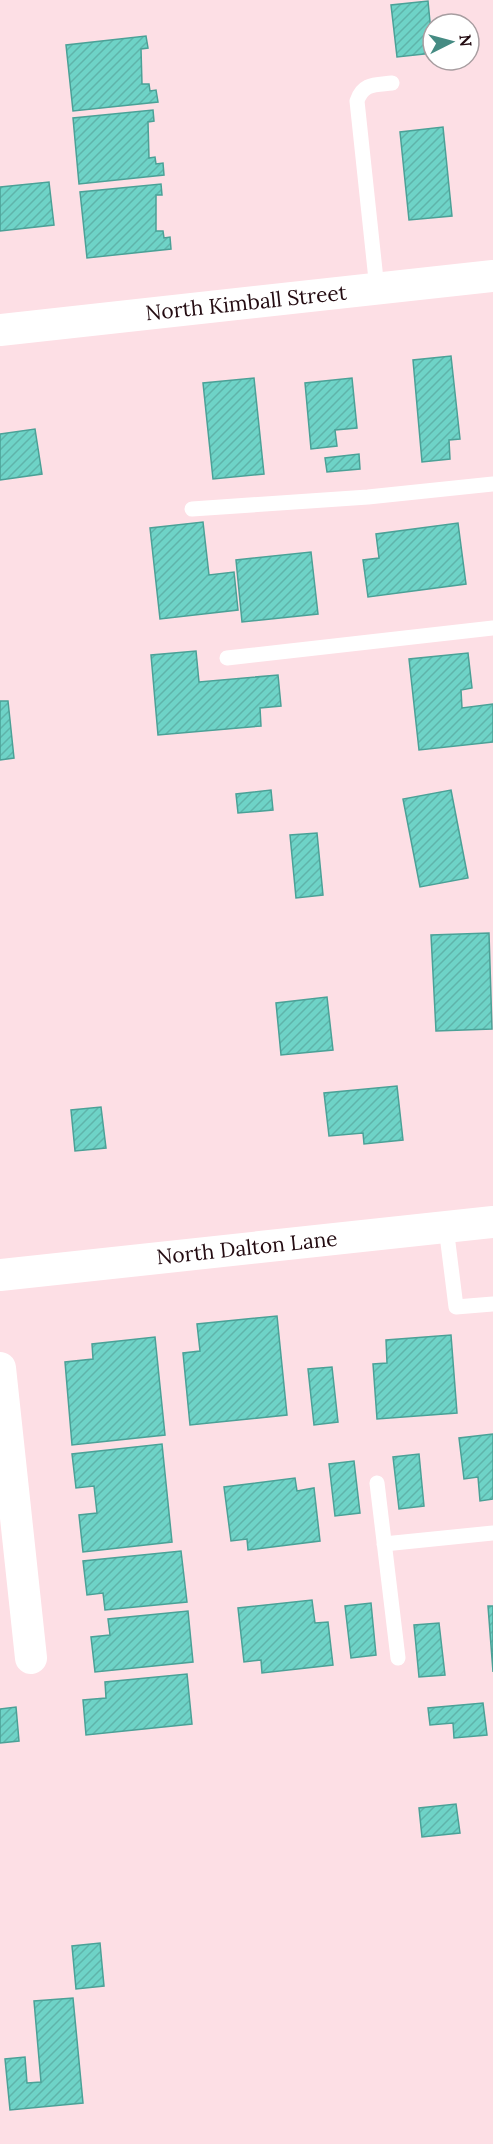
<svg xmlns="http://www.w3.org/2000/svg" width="493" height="2144" font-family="Lora,serif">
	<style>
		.building { fill: url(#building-hatch); stroke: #4ba197; stroke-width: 1.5 }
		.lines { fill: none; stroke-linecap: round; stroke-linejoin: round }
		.lane { stroke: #fff; stroke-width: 15 }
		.street { stroke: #fff; stroke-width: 32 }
		.labels { text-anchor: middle; stroke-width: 4.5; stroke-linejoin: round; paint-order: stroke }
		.street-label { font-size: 21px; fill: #230b11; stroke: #fff }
	</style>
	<defs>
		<pattern id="building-hatch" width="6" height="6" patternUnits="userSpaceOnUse" patternTransform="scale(1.5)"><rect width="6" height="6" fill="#6ed3c7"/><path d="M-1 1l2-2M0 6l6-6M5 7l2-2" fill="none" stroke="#5fb4aa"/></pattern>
	</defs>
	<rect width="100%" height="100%" fill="#fddfe5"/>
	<!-- building -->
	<path class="building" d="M428 1 433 53 397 57 391 5Z
		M146 36 148 48 141 49 142 84H149L150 91 156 90 158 102 73 111 66 45Z
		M153 110 154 121 148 122 149 158 155 157 156 164 163 163 164 175 79 184 73 118Z
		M443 127 452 216 409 220 400 132Z
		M49 182 54 225 0 231V187Z
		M161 184 162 195H156V231H163L164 238 170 237 171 249 87 258 80 192Z
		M451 356 460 439 449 440 450 459 422 462 413 360Z
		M254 378 264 474 213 479 203 383Z
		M352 378 357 428 335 430 337 446 311 449 305 383Z
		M35 429 42 474 0 480V434Z
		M359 454 360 469 327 472 325 458Z
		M203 522 209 575 234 572 238 610 160 619 150 528Z
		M458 523 466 584 368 597 363 560 379 558 376 534Z
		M311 552 318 614 242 622 236 560Z
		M196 651 199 682 278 675 281 706 260 708 261 726 158 735 151 655Z
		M468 653 472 688 461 690 462 708 493 704V742L419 750 409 659Z
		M0 701H8L14 758 0 760Z
		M271 790 273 810 238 813 236 794Z
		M451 790 468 878 420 887 403 799Z
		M317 833 323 895 296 898 290 835Z
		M489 933 492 1029 436 1031 431 935Z
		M327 997 333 1050 281 1055 276 1003Z
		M397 1086 403 1140 364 1144 363 1133 329 1136 324 1093Z
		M101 1107 106 1148 75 1151 71 1110Z
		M277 1316 287 1415 190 1425 183 1353 200 1351 197 1324Z
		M451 1335 457 1413 377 1419 373 1364 387 1363 386 1340Z
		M155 1337 165 1435 72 1445 65 1362 93 1359 92 1344Z
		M332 1367 338 1422 314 1425 308 1369Z
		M493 1434V1499L480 1501 478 1477 464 1479 459 1438Z
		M162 1444 172 1542 83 1552 79 1515 97 1513 94 1486 76 1488 72 1454Z
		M419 1454 424 1506 399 1509 393 1457Z
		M354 1461 360 1513 335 1516 329 1464Z
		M295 1478 297 1491 314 1488 320 1541 248 1550 247 1539 231 1541 224 1487Z
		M181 1551 187 1602 105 1610 103 1593 87 1595 83 1561Z
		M312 1600 315 1623 328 1622 333 1665 262 1673 261 1660 244 1662 238 1608Z
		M371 1603 376 1655 351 1658 345 1606Z
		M488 1606H493V1672Z
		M188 1611 193 1662 95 1672 91 1637 110 1635 108 1619Z
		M439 1623 445 1675 419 1677 414 1625Z
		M187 1674 192 1724 86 1735 83 1700 106 1698 105 1682Z
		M483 1703 487 1735 454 1738 453 1723 430 1725 428 1708Z
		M16 1707 19 1741 0 1743V1709Z
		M456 1804 460 1833 422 1837 419 1808Z
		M100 1943 104 1986 76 1989 72 1946Z
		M73 1998 83 2103 10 2110 5 2059 25 2057 27 2083 41 2082 34 2001Z"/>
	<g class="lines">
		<!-- lane -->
		<path class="lane" d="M377 289 357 101C363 83 375 85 392 83
			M192 509 368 497 493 484
			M227 658 493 628
			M446 1227 456 1307 493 1304
			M377 1483 398 1658
			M384 1544 493 1533"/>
		<!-- street -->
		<path class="street" d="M0 330 493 276
			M0 1275 493 1222
			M0 1368 31 1658"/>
	</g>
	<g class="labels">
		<!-- street labels -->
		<g class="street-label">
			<text transform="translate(246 303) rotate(-6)" y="7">North Kimball Street</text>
			<text transform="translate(247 1248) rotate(-6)" y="7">North Dalton Lane</text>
		</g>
	</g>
	<!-- north arrow -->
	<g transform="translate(451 42) rotate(84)"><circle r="28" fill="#ffffff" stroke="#a79da0" stroke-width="1.5"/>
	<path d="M0-4.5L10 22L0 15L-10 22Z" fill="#458b83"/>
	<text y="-9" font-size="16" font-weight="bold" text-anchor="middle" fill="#230b11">N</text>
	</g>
</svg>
